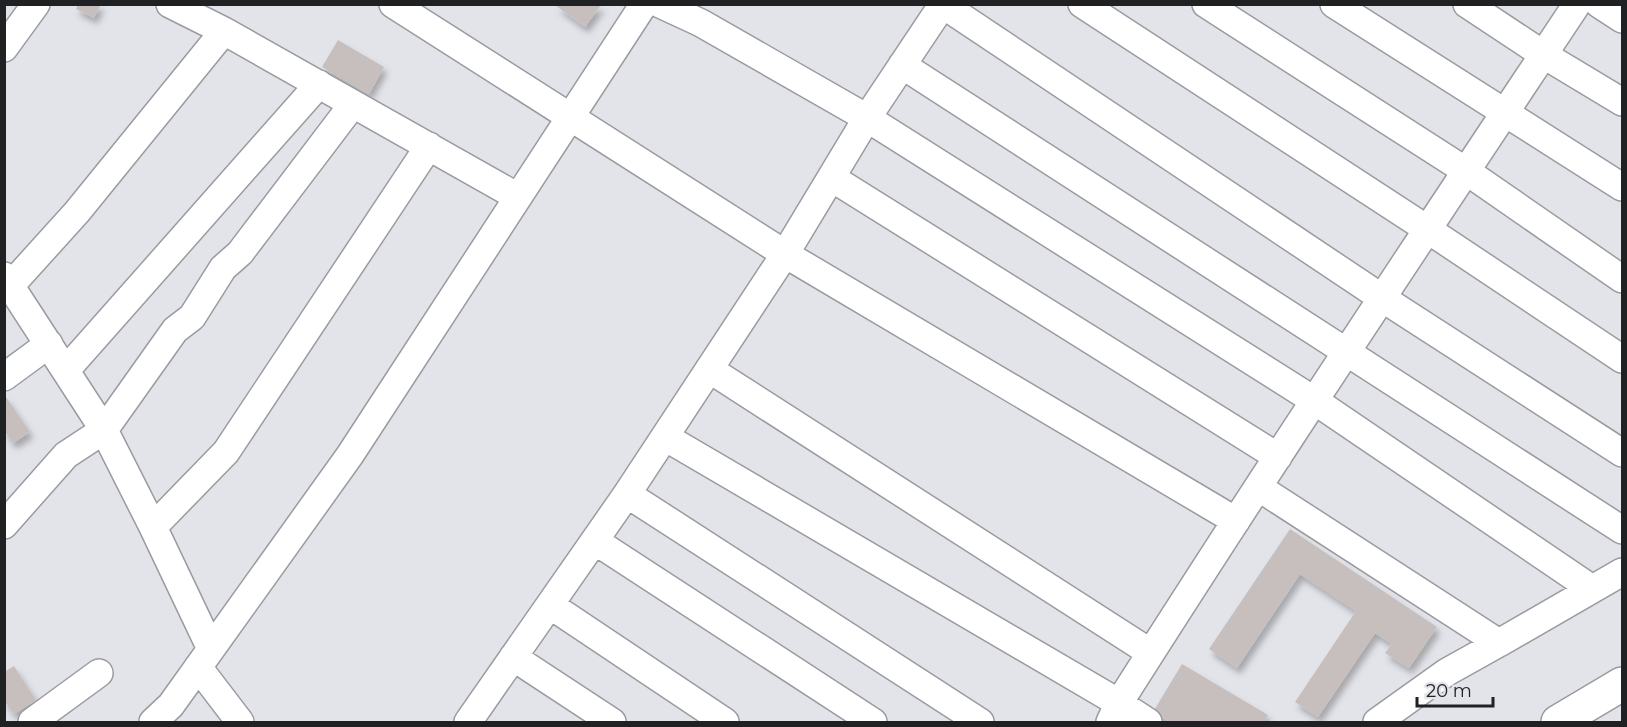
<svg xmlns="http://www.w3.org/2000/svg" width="1627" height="727" font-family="Montserrat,sans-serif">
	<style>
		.building { fill: #c7bfbe; filter: url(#shadow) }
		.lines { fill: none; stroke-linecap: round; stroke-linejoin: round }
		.street-casing { stroke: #9a9ba1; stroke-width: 30 }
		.secondary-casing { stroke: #9a9ba1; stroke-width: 36 }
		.street { stroke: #fff; stroke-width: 27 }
		.secondary { stroke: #fff; stroke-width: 33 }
	</style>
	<defs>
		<filter id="shadow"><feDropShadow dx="3.5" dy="6" stdDeviation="3" flood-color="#0004"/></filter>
	</defs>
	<rect width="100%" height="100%" fill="#e3e4ea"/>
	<!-- building -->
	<path class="building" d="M78 4H101L94 18 76 9Z
		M555 5H601L585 27Z
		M338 40 384 67 369 94 322 67Z
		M4 394 30 432 13 443 4 430Z
		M1290 529 1437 627 1409 668 1385 653 1392 644 1375 633 1318 717 1295 702 1356 611 1300 574 1237 668 1209 649Z
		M1182 664 1268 715 1264 722H1170L1153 712Z
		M14 666 36 700 14 714 4 700V672Z"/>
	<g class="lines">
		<!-- street casing -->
		<g class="street-casing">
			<path id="street" d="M170 4 224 31 518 197
				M393 4 785 254 1236 521
				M660 4 701 23 867 118 1315 401 1592 589
				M942 4 1382 298 1622 453
				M1082 4 1427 229 1622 359
				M1206 4 1466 171 1622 279
				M1334 4 1622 187
				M1467 4 1544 55 1622 102
				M1599 4 1622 19
				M4 48 36 4
				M902 65 1622 530
				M832 178 1278 457
				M4 276 104 430 153 527 211 649
				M11 285 77 212 224 31
				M709 369 1151 653
				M66 370 319 84
				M4 377 49 344
				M665 437 1119 703 1148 722
				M1258 487 1499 643 1622 572
				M627 494 980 722
				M4 525 66 455 104 430 175 330 192 317 223 268 240 253 353 104
				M153 527 226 452 429 146
				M595 541 873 722
				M550 605 725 722
				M513 657 612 722
				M198 667 240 722
				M32 722 99 673
				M153 722 171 705 350 455 644 4
				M468 722 627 494 785 254 867 118 943 4
				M1110 722 1119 703C1268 468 1423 236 1577 4
				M1377 722 1447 672 1499 643"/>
		</g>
		<!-- secondary casing -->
		<g class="secondary-casing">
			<path id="secondary" d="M1558 722 1622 684"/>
		</g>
		<!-- street -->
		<use href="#street" class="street"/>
		<!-- secondary -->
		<use href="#secondary" class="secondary"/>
	</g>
	<!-- border -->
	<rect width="1627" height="727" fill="none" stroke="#202123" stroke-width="12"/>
	<!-- scale -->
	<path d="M1417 697v9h76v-9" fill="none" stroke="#202123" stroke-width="3"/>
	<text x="1426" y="697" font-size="18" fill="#202123" stroke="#e3e4ea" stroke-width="4.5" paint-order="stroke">20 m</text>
</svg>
